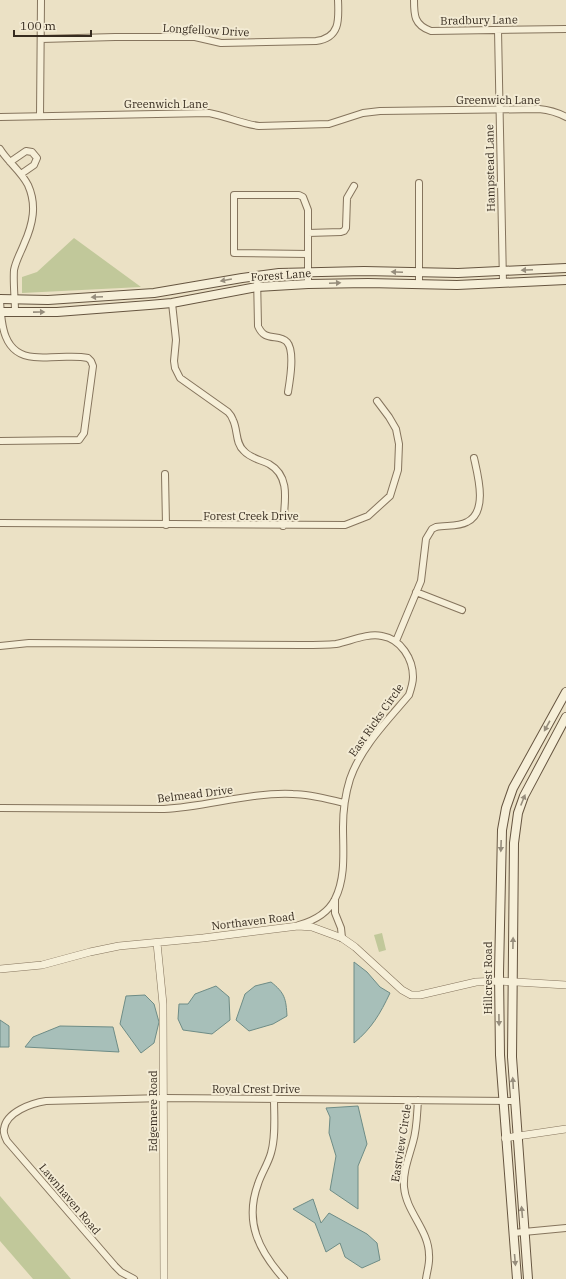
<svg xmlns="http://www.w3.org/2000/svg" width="566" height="1279" font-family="'IBM Plex Serif',serif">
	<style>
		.green { fill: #c1c89a }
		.water { fill: #a7bfb9; stroke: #6e8c86 }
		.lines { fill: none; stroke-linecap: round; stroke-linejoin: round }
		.minor-casing { stroke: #85745d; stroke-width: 8 }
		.tertiary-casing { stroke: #85745d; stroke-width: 8 }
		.secondary-casing { stroke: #665540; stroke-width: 10 }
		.minor { stroke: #f6efd8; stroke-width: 6 }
		.tertiary { stroke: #f6efd8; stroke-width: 7 }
		.secondary { stroke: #f6efd8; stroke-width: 8 }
		.oneway { fill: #968d7c }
		.labels { text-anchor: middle; stroke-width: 4; stroke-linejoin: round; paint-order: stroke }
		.street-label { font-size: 11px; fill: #362b1f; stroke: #f3ebd4 }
	</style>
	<rect width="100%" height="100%" fill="#ebe1c5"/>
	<!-- green -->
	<path class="green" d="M74 238 141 287 22 293V277L37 272Z
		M382 933 386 950 379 952 374 935Z
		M0 1196 71 1279H33L0 1241Z"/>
	<!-- water -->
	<path class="water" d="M354 962 367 972 380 987 390 993C380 1014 372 1028 354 1043Z
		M271 982C285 993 286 999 287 1016L273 1024 249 1031 236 1020 245 994 255 986Z
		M216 986 229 997 230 1020 212 1034 183 1030 178 1019 179 1004H188L195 994Z
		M145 995 154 1004 159 1022 154 1043 141 1053 120 1024 126 996Z
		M0 1020 9 1026V1047H0Z
		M60 1026 113 1027 119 1052 25 1047 33 1037Z
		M358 1106 367 1144 358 1166V1209L330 1190 336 1156 329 1133 330 1117 326 1108Z
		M313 1199 321 1223 329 1213 367 1234 377 1243 380 1260 362 1268 345 1257 340 1243 326 1252 315 1223 293 1209Z"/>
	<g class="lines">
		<!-- minor casing -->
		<g class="minor-casing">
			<path id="minor" d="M414 0C414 15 414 25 431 31L566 29
				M498 30 503 283
				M41 39 115 37H195L221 43 316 41C340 38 339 20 338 0
				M40 116 41 0
				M0 117 209 113C226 116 242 124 259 126L329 124 363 113 380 111 539 109C549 110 557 112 566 117
				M0 149C8 162 21 171 28 185 37 205 33 224 24 244 21 252 16 260 14 270 13 283 15 298 15 312
				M10 162 26 151 32 152 37 158 34 165 21 174
				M308 233 341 232 344 231 346 228 347 198 354 186
				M308 254 234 253V195H299L303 197 308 210V284
				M257 276 258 326C265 343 278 333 287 342 295 351 290 380 288 392
				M419 285V183
				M172 303 176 340 174 361 175 368 180 378 228 412C230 414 232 417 233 420 238 430 235 443 244 451 250 458 261 460 269 464 292 477 284 504 283 526
				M0 441 79 440 84 433 93 366 91 361 88 358C78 356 69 357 59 357 51 357 43 358 34 357 3 355 1 324 0 299
				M165 474 166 525
				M0 523 345 525 368 516 390 496 398 470 399 444 396 429 389 417 377 401
				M416 592 462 610
				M396 641 421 581 426 539 432 529 436 527C446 525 458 527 467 522 488 512 478 476 474 458
				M0 646 29 643 302 645C313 645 325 645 336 644 351 641 367 633 382 636 401 639 413 659 413 677 413 683 411 689 409 695 387 721 361 747 350 779 345 795 343 811 343 827 343 851 346 877 335 899 328 913 313 921 299 925
				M0 808 164 809C207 807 249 792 293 794 310 794 327 799 344 803
				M335 899V913L341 928 342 938
				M274 1098C274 1116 276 1136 271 1153 268 1164 261 1174 258 1184 244 1222 259 1251 284 1279
				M418 1100C417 1114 417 1129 413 1142 409 1157 403 1171 404 1187 406 1212 429 1230 429 1255 430 1263 427 1271 426 1279
				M513 1233 566 1228
				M134 1279 121 1272 115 1266 7 1141C5 1137 3 1133 4 1129 6 1112 32 1103 46 1101L164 1098 514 1101"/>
		</g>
		<!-- tertiary casing -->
		<g class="tertiary-casing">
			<path id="tertiary" d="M157 943 163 1004 164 1279
				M0 969 42 965 90 952 119 946 203 938 298 926 312 927 342 938 355 947 402 990 411 995H420L476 982 499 981 566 985
				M505 1138 566 1129"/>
		</g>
		<!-- secondary casing -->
		<g class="secondary-casing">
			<path id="secondary" d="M0 299 48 300 154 293 242 278 279 273 364 271 458 273 566 268
				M0 312H57L149 305 172 303 257 287 308 284 368 283 457 285 566 280
				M517 1279 500 1055 499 973 502 830 506 808 513 788 566 692
				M528 1279 512 1057 514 843 518 813 524 796 566 717"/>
		</g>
		<!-- minor -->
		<use href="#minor" class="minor"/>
		<!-- tertiary -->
		<use href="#tertiary" class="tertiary"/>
		<!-- secondary -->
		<use href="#secondary" class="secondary"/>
	</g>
	<!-- one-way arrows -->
	<defs><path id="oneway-solid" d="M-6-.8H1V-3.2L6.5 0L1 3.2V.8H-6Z"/></defs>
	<g class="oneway">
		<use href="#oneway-solid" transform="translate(527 270) rotate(178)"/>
		<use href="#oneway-solid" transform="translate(397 272) rotate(-178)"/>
		<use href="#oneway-solid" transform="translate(226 280) rotate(170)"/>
		<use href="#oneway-solid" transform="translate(335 283) rotate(-2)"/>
		<use href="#oneway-solid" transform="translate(97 297) rotate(177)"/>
		<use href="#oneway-solid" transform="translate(39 312) rotate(-1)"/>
		<use href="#oneway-solid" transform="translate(547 726) rotate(119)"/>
		<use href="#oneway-solid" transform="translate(523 800) rotate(-68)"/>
		<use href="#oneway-solid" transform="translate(501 846) rotate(92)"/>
		<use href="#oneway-solid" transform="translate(513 943) rotate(-89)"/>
		<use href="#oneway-solid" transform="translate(499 1020) rotate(89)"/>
		<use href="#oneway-solid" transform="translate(513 1083) rotate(-93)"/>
		<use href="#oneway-solid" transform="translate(522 1212) rotate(-95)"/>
		<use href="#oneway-solid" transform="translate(515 1260) rotate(85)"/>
	</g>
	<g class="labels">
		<!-- street labels -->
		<g class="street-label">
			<text transform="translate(479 20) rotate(-1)" y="4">Bradbury Lane</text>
			<text transform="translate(206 30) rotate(3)" y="4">Longfellow Drive</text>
			<text x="498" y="104">Greenwich Lane</text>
			<text x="166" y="108">Greenwich Lane</text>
			<text transform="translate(490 168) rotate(-91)" y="4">Hampstead Lane</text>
			<text transform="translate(281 275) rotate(-4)" y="4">Forest Lane</text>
			<text x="251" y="520">Forest Creek Drive</text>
			<text transform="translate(376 720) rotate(-55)" y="4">East Ricks Circle</text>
			<text transform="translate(195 794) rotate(-7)" y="4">Belmead Drive</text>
			<text transform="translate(253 921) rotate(-7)" y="4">Northaven Road</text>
			<text transform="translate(488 978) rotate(-90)" y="4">Hillcrest Road</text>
			<text x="256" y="1093">Royal Crest Drive</text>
			<text transform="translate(153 1111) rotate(-90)" y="4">Edgemere Road</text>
			<text transform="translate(401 1143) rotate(-81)" y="4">Eastview Circle</text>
			<text transform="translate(70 1199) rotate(50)" y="4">Lawnhaven Road</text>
		</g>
	</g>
	<!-- scale -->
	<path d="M14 30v6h77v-6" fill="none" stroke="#362b1f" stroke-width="2"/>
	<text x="20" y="30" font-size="12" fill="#362b1f" stroke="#f3ebd4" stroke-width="3" paint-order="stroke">100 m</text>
</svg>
